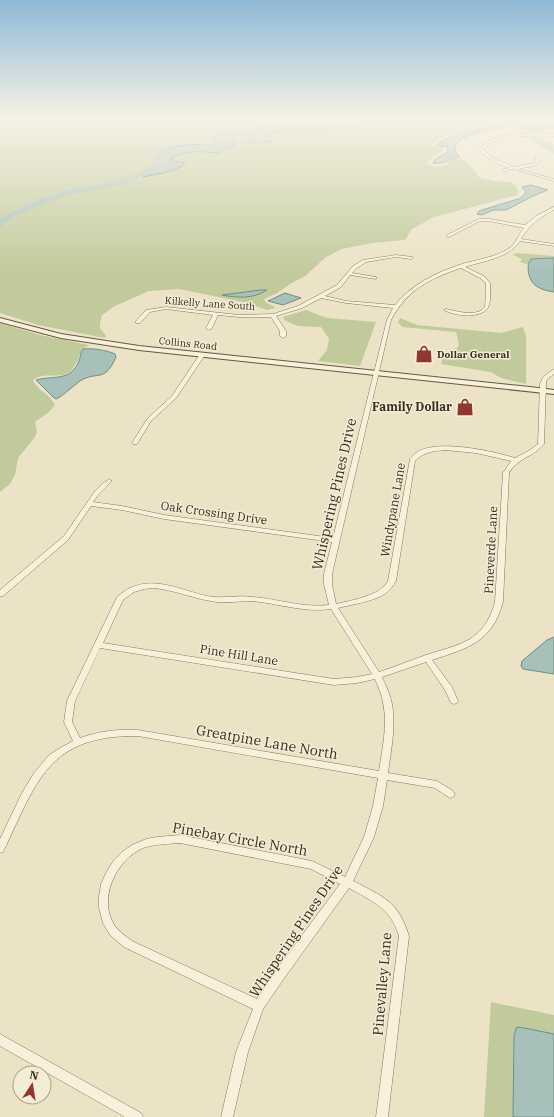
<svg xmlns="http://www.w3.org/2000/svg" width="554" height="1117" font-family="'IBM Plex Serif',serif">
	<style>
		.green { fill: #c1ca9b }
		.water { fill: #a8c0ba; stroke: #6f8e88 }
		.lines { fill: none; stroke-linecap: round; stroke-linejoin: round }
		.river { fill: #a8c0ba; fill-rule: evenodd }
		.street-casing { stroke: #86755d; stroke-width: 1 }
		.secondary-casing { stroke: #685740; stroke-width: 2 }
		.street { fill: #f7f0da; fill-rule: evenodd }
		.secondary { fill: #f7f0da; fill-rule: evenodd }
		.labels { text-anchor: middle; stroke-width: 3; stroke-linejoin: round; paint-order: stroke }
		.far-street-label { font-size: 10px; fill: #382d20; stroke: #f4edd6 }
		.far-poi-label { font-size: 10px; font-weight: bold; fill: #382d20; stroke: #f4edd6; text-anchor: start }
		.poi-label { font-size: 12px; font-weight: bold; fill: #382d20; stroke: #f4edd6; text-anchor: end }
		.street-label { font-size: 12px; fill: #382d20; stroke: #f4edd6 }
		.near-street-label { font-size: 14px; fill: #382d20; stroke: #f4edd6 }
	</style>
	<rect width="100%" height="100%" fill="#ece3c7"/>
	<!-- green -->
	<path class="green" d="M5 118H345L337 122 263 128 251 136 230 132 212 146 188 145 145 171 185 163 170 159 182 153 196 151 209 152 236 145 231 139 235 138 243 142 253 143 271 142V133L275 132 351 127 370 118H554V123L525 122 512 125 514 127 531 133C516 137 504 121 490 122L488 126C472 127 443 134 431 145L442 146 444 148C442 153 432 157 427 162L428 164C436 168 447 167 452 159 468 156 471 168 480 178L495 181 512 182 519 191 518 195 434 217 412 229 405 240 372 243 342 249 326 257 305 276 290 284 277 293 264 299C265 304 272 304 275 308L267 310 247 303 179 289 149 291 115 306 102 315 100 323V328L106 336 105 338 38 325 0 313V122Z
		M524 136H536L554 145V153L540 147 533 140Z
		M517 253 554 256V258L531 259 529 265 520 262 522 259 513 255Z
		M306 310 327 318 376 322 360 366 318 361 327 350 329 339 321 327 298 326 284 320 283 317Z
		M400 318 417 325 501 333 523 327 526 336V384L501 378 491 372 441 364 443 356 457 348 459 345 456 332 402 327 398 322Z
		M0 323 40 335 89 345 81 350C81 355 78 360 75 365 65 384 46 369 33 380 36 389 51 395 55 405L48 413 35 422 37 432 35 437 18 458 15 475 10 484 0 492Z
		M491 1002 554 1015V1034L523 1028 514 1032 513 1117H484Z"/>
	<!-- water -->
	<path class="water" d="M345 118H370L351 127 275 132 271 133 272 139 271 142C262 142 253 144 244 142 239 141 237 138 232 139L236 145 226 148 220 153C201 152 186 149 170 159L174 161 185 163C180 171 152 175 143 177L145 171 158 163 156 157C162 146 189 144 201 145 206 145 211 147 216 144L214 137 220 132H230L251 136 254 134 255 130 263 128 337 122Z
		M493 123 503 128C490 131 439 136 460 157 450 159 443 165 433 163L435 159 448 152 447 147 437 145C444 138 466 131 476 129 481 127 487 129 492 127Z
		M526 123 554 124V128L538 129 539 131H530L517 126 519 124Z
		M531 185 548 190 533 196 506 210H493L482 215 477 214 479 211 521 198 526 192 522 187Z
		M554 258V292C549 291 542 290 538 287 529 283 525 267 531 259Z
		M261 290H267C253 299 238 298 222 295Z
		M285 293 301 298 283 305 268 301Z
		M83 349C93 348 106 350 115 354L116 357C104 384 98 370 80 381 73 386 67 392 60 397L56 399 53 397 36 380C55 375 70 382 79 361 80 357 81 356 81 352Z
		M554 637V674L523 669 521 666 522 661 547 640Z
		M519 1027 554 1034V1117H513L514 1036 516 1028Z"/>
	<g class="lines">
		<!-- river -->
		<path class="river" d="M271 127 274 129 273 130 257 134 256 140 223 138C215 145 202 155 192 148L195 146 209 144 219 135 251 137 252 132Z
			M172 149 174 150V152L162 155 159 159 164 163V165L125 184 69 195 46 203 16 216 5 222 3 227H0V218L40 199 65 191 121 181 157 164 152 159 158 153Z"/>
		<!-- street casing -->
		<g class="street-casing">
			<path id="street" d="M526 134H554V136C536 136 493 133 483 150L495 159 514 167 535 163 536 160 534 158 537 157 540 160 537 165 518 169 554 179V181L513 169 504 171V169L510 168C498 164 488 159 479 150 489 135 510 135 526 134Z
				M554 207V210C540 217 529 225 521 239L554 244V246L520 241C509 258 483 261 465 267L484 276 490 283C490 290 491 299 489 305 485 320 453 316 444 310L446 309C455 311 480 318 485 306 486 301 485 289 486 283L480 278 461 268C429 279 407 290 391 320L332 574V584L336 604C352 600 380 596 388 581L410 459C412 457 414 454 417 452 439 439 492 451 515 458L530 450 538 444 540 384 543 377 554 369V374L547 379 546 384 544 444C534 457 517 458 509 473L503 602C492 642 469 648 432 660L452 687 458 701 457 703 454 704 451 703 445 690 426 662 382 677C386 686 390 694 392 704 396 727 391 750 388 773L437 781 453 791 455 794 453 797 450 798 435 788 387 780 383 806 374 837 353 881C384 897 398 901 409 936L388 1117H376L399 936C390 907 373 902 349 888L285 977 263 1009 248 1052 233 1117H221L236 1052 253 1009 124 947 110 935 103 923 99 908V896L101 884 106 873 114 860 122 852 132 845 146 839 157 837 180 835 312 861 345 877 364 837 373 806 378 778 138 736C47 735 37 782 3 852L0 853V839L22 793 34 773 49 755 60 748 73 741 64 722 67 701 117 597C121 594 125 590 130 588 158 575 185 593 213 597 226 598 240 595 253 597 278 599 303 608 329 605L324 584V574L332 542 164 519 122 510 91 506 68 540 3 596H0V590L64 536 95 491 101 485 109 479 112 481 99 494 93 502 122 506 164 515 333 538 387 320 393 308 346 303 321 298 302 308 276 316 286 331V336L283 338 280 336V331L271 317H239L218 315 212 328 209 330 206 328 213 315 166 309 150 312 140 323H136V321L146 310 166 307 239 315 273 314 298 306 337 285 353 266 363 260 396 255 413 257V258L411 259 396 257 366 262 357 268 352 273 376 277V279L350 275 341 287 325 296 346 301 395 305C411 285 435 273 459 265 476 259 498 258 512 246 517 241 519 233 524 228L489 221H480L449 237H447V235L479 219H489L525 225 536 216ZM445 450 476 453 511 461 503 473 495 602C484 642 460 644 426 655 411 660 395 667 379 672L338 608C350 605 376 601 386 593 390 590 393 586 396 581L415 461C424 452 433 451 445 450ZM154 588C174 590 192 598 211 601 224 604 238 601 251 601 278 603 303 613 331 609L372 674 357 677 334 679 103 643 123 600 134 592 144 589ZM100 648 334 685 357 683 375 679C378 687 382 694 383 703 388 725 382 750 379 771L138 730C118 729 99 731 80 738L72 722 75 701ZM180 843 311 869 340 884 277 969 257 999 132 941C126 936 119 932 115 926 97 899 116 860 143 848 155 844 168 844 180 843Z
				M202 353 205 355 176 398 151 421 137 444H133L132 443 147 419 172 396 200 354Z
				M0 1034 141 1113 143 1117H125L0 1046Z"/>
		</g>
		<!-- secondary casing -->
		<g class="secondary-casing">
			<path id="secondary" d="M0 318 61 334 139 346 530 387 554 390V394L139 350 61 338 0 322Z"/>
		</g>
		<!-- street -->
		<use href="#street" class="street"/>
		<!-- secondary -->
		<use href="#secondary" class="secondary"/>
	</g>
	<!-- sky -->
	<linearGradient id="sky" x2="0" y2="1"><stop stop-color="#8eb9d6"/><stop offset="0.43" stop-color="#f6f2e6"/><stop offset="1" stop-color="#f6f2e6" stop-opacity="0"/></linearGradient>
	<rect width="554" height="275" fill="url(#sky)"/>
	<!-- icons -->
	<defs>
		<g id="shop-bare" transform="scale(1.38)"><path d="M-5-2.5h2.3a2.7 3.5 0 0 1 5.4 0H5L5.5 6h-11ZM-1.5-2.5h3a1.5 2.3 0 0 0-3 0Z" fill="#923531" stroke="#f4edd6" stroke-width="2.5" paint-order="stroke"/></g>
	</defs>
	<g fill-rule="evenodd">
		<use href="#shop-bare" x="424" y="354"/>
		<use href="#shop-bare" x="465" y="407"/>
	</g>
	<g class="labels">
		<!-- far-street labels -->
		<g class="far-street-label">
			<text transform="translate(210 303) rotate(4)" y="4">Kilkelly Lane South</text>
			<text transform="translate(188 343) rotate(6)" y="4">Collins Road</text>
		</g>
		<!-- far-poi labels -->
		<g class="far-poi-label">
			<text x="437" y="358">Dollar General</text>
		</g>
		<!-- poi labels -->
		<g class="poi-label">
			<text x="452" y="411">Family Dollar</text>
		</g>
		<!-- street labels -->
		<g class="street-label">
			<text transform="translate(393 510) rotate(-80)" y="4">Windypane Lane</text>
			<text transform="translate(214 513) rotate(8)" y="4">Oak Crossing Drive</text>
			<text transform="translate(491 550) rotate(-87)" y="4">Pineverde Lane</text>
			<text transform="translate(239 655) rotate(9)" y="4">Pine Hill Lane</text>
		</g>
		<!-- near-street labels -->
		<g class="near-street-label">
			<text transform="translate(334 494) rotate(-77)" y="5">Whispering Pines Drive</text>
			<text transform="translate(267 742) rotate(10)" y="5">Greatpine Lane North</text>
			<text transform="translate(240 839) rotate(10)" y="5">Pinebay Circle North</text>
			<text transform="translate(296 931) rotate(-56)" y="5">Whispering Pines Drive</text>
			<text transform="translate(382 984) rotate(-85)" y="5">Pinevalley Lane</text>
		</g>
	</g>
	<!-- north arrow -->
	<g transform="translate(32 1085) rotate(12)"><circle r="19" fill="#f4edd6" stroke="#a9a08d"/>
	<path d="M0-3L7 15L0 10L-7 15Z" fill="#923531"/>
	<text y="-6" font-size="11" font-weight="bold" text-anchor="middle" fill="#382d20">N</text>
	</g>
</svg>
